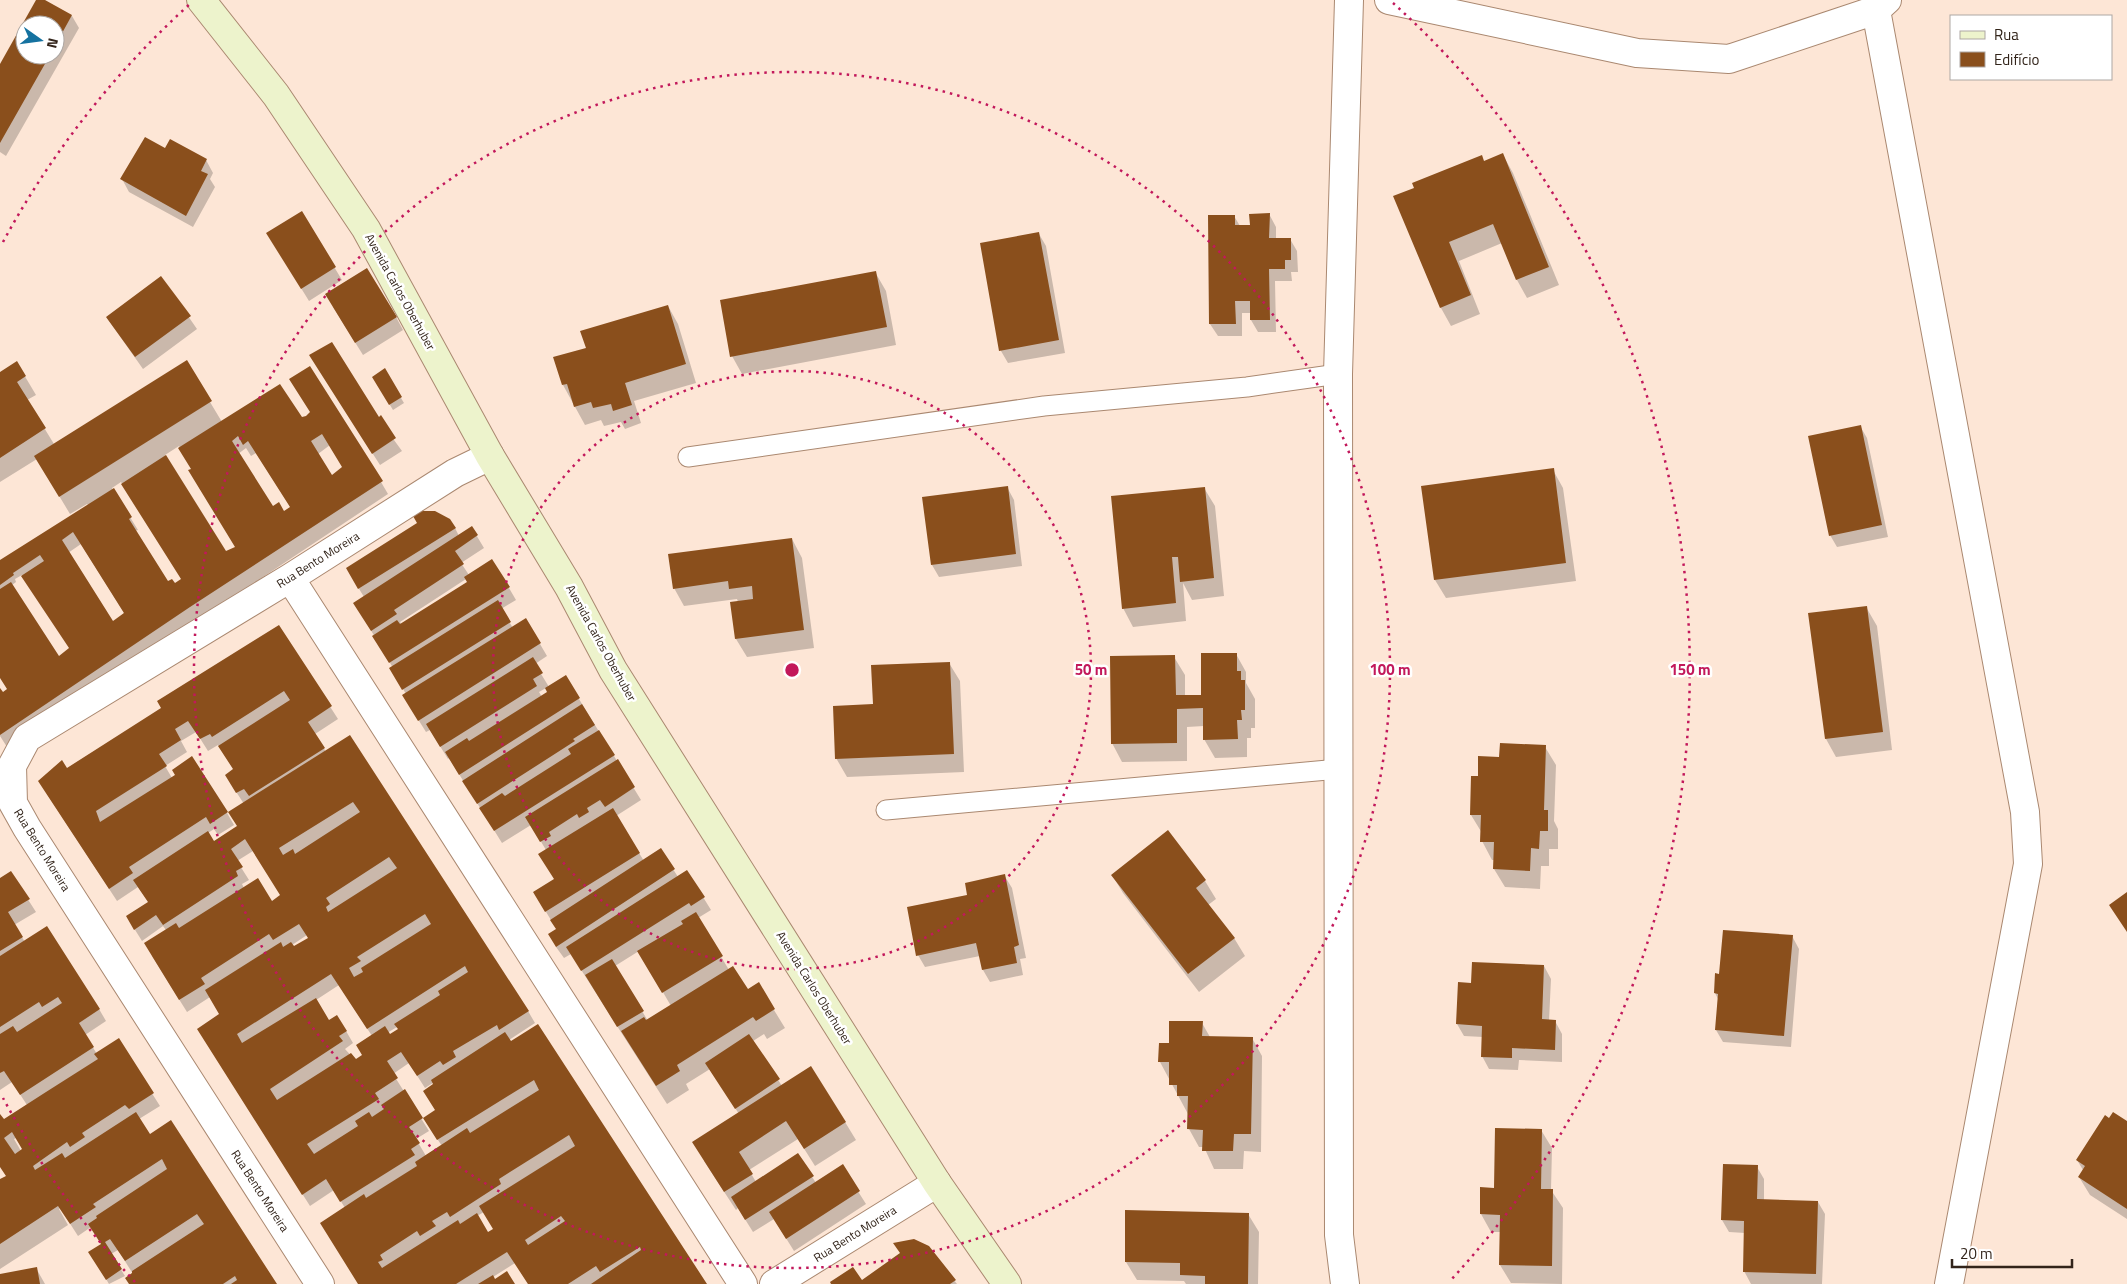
<svg xmlns="http://www.w3.org/2000/svg" width="2127" height="1284" font-family="'Titillium Web',sans-serif">
	<style>
		.shadow { fill: #0003; fill-rule: evenodd }
		.building { fill: #8a4f1c; fill-rule: evenodd }
		.lines { fill: none; stroke-linecap: round; stroke-linejoin: round }
		.service-casing { stroke: #aa8870; stroke-width: 21 }
		.minor-casing { stroke: #aa8870; stroke-width: 30 }
		.secondary-casing { stroke: #aa8870; stroke-width: 30 }
		.service { stroke: #fff; stroke-width: 19 }
		.minor { stroke: #fff; stroke-width: 28 }
		.secondary { stroke: #edf3cc; stroke-width: 28 }
		.ring { fill: none; stroke: #c2185b; stroke-width: 2.5; stroke-dasharray: 2.5 5 }
		.labels { text-anchor: middle; stroke-width: 5; stroke-linejoin: round; paint-order: stroke }
		.street-label { font-size: 12px; fill: #32241a; stroke: #fff }
		.centre { fill: #c2185b; stroke: #fff; stroke-width: 2.5 }
		.ring-label { font-size: 15px; text-anchor: middle; font-weight: bold; fill: #c2185b; stroke: #fff; stroke-width: 5; stroke-linejoin: round; paint-order: stroke }
	</style>
	<rect width="100%" height="100%" fill="#fde6d6"/>
	<!-- shadow -->
	<path class="shadow" d="M38 0H43L72 16 79 28 6 156 0 152V66ZM25 25H55V55H25Z
		M1503 155 1513 173 1559 285 1527 298 1517 280 1502 243 1459 261 1480 314 1451 326 1441 308 1395 196Z
		M206 160 213 173 210 179 215 187 193 227 129 192 122 179Z
		M301 212 342 280 309 301 275 246Z
		M1269 214 1276 227V239H1290L1297 251 1298 272H1291L1292 281H1275L1276 332H1258L1251 320V313H1242V336H1218L1210 324 1234 216 1240 226H1251Z
		M1039 234 1046 246 1065 353 1008 363 1001 351 981 244Z
		M875 272 886 291 896 345 742 374 732 356Z
		M161 277 197 329 143 369 107 318Z
		M668 306 678 324 696 383 634 401 641 423 625 429 621 422 604 426 601 420 585 425 563 385 587 348Z
		M333 307 396 317 403 330 363 355Z
		M186 362 222 422 307 417 381 482 388 494 7 747 0 736V690L2 694 8 690 0 675V562L89 506 87 504 70 514 37 459 0 482V374L17 363 36 395 27 400 54 444ZM330 445 344 468 332 477 318 454ZM179 446 192 470 236 548 225 552 165 455ZM246 448 251 456 256 453 291 508 284 512 273 508 238 454ZM121 482 182 579 174 585 168 583 135 531 138 530 112 488ZM81 544 124 613 113 623 68 553ZM22 575 74 653 58 658 12 585 16 582 15 579Z
		M318 368 378 418 402 451 380 465Z
		M384 370 404 403 393 410 373 377Z
		M1860 426 1867 438 1888 537 1837 547 1830 535Z
		M1553 470 1563 488 1576 581 1446 598 1435 580 1423 487Z
		M1007 487 1014 500 1022 566 939 577 932 565Z
		M1204 488 1215 506 1224 596 1192 600 1183 583 1186 621 1133 627 1123 608Z
		M455 528 459 536 472 528 484 548 461 563 469 575 509 588 516 600 501 609 513 628 526 620 547 656 535 664 549 687 579 699 641 800 616 816 644 861 661 850 678 877 687 871 711 910 698 918 729 970 747 991 758 984 785 1028 767 1039 764 1034 753 1041 782 1086 845 1122 856 1140 815 1166 798 1139 749 1170 756 1182 798 1155 816 1183 842 1166 866 1204 794 1251 774 1219 753 1232 738 1208 736 1210 704 1161 739 1114 710 1069 686 1084 689 1090 667 1104 571 954 564 958 556 947 557 930 534 892 555 880 546 850 531 825 502 843 449 758 448 759 430 730 426 732 411 708 406 694 391 669 393 668 362 615 364 597 347 569ZM466 579 468 582 402 625 400 622ZM546 688 549 692 542 697 539 692ZM639 951 671 1006 648 1021 615 966Z
		M792 539 802 558 814 648 747 657 736 639 731 603 738 602 737 599 684 606 674 588Z
		M1866 607 1877 626 1892 750 1836 757 1826 739 1810 615Z
		M279 627 338 719 315 734 326 752 528 1011 535 1023 509 1040 706 1284H528L515 1263 493 1277 495 1280 514 1284H359L345 1208 334 1190 310 1206 206 1042 221 1015 210 997 187 1012 152 956 166 930 163 926 142 941 127 917 149 903 138 887 117 901 47 794 66 769 163 708ZM196 732 208 751 218 745 220 748 234 770 233 787 244 804 238 827 214 843 208 833 214 829 218 835 234 825 227 813 192 758 172 778 165 766 187 752 181 741ZM253 851 282 896 272 902 244 888 242 884 249 880 237 861ZM307 935 310 939 293 948 292 945ZM339 985 372 1036 364 1055 356 1061 345 1049 353 1043 346 1031 328 1022 316 1000ZM397 1027 399 1030 390 1036 387 1033ZM409 1063 425 1088 436 1081 437 1083V1111L432 1131 442 1146 426 1156 416 1139 429 1131 393 1074ZM484 1212 494 1229 488 1234 477 1216Z
		M1236 654 1246 672V683L1255 699V728H1251V738H1247V757L1215 758 1204 739V726L1187 727V761L1122 762 1112 743 1174 657 1185 675V696H1203Z
		M949 663 960 681 964 772 847 777 836 758 875 705Z
		M1545 747 1556 765 1554 821 1558 829V849H1549V866H1541L1540 889 1505 887 1494 869 1495 860H1492L1482 841V833L1471 815 1479 777 1501 758Z
		M1167 832 1205 881 1216 899 1208 905 1234 938 1245 956 1199 992 1123 893 1112 875Z
		M11 873 36 912 14 925 25 942 99 1009 106 1021 85 1035 97 1054 118 1040 160 1106 139 1119 150 1135 275 1284H130L133 1274 118 1250 111 1254 125 1276 109 1284 90 1252 102 1245 91 1227 78 1236 60 1208 59 1209 68 1225 0 1269V1181L7 1177 0 1166V1116L8 1128 27 1105 12 1082 0 1090V880ZM16 1138 23 1149 21 1151 14 1139Z
		M1004 875 1012 888 1026 958 1020 959 1023 975 990 982 983 970 980 956 925 967 918 955 969 896Z
		M1792 936 1799 949 1791 1047 1723 1042 1716 1030 1718 999 1715 993 1720 976Z
		M1544 966 1551 979 1549 1021H1555L1562 1034V1062L1519 1060 1518 1070 1489 1069 1482 1056 1483 1037 1464 1036 1457 1024 1472 984Z
		M1202 1023 1210 1037 1252 1038 1262 1056 1261 1152 1244 1151 1243 1169H1214L1204 1147H1199L1189 1129 1188 1114 1160 1062 1170 1044Z
		M2127 1123V1219L2090 1195 2079 1177 2083 1170 2077 1160Z
		M1541 1130 1552 1148 1551 1190 1563 1208 1562 1284 1511 1283 1500 1265 1501 1232H1491L1481 1214 1496 1189Z
		M1757 1167 1764 1179V1200L1818 1202 1825 1214 1822 1284H1751L1744 1271 1745 1233 1729 1232 1722 1220Z
		M1248 1214 1259 1232 1258 1284H1186L1184 1281 1137 1280 1126 1262Z
		M928 1247 957 1284H832L862 1281Z
		M36 1268 45 1284H1L0 1276Z"/>
	<!-- building -->
	<path class="building" d="M36 0H45L72 15 55 46V25H25V55H50L0 143V64Z
		M145 137 165 148 170 139 207 159 201 171 208 174 186 216 120 179Z
		M1503 153 1549 267 1516 280 1493 224 1449 242 1471 295 1440 308 1393 196 1414 188 1412 183 1482 155 1484 161Z
		M302 211 336 267 301 289 266 233Z
		M1270 213 1269 238H1291V260H1285V269H1269L1270 320H1250V301H1235L1236 324H1209L1208 215H1235V225H1250L1249 214Z
		M1039 232 1059 340 999 351 980 243Z
		M367 268 397 317 355 343 325 294Z
		M876 271 887 327 730 357 720 300Z
		M161 276 191 316 135 357 106 317Z
		M668 305 686 364 625 383 632 405 613 411 611 404 593 408 591 402 574 407 567 384 562 385 553 357 586 348 580 331Z
		M332 342 379 417 381 415 396 438 372 454 309 355Z
		M187 360 212 401 59 497 34 456Z
		M17 361 26 376 17 382 46 428 0 458V372Z
		M310 366 383 481 190 607 0 735V688L3 692 7 689 0 678V589L11 582 59 656 69 648 21 576 44 561 40 555 13 573 14 575 0 585V560L114 488 132 517 129 519 168 581 172 579 175 583 181 579 121 484 166 455 226 551 235 547 188 470 191 469 178 448 280 384 302 417 306 416 310 412 289 379ZM322 434 342 467 332 475 311 441ZM238 436 243 445 248 441 290 507 284 511 279 502 273 506 232 441ZM73 532 124 613 113 621 62 540Z
		M385 368 402 397 389 405 372 377Z
		M1861 425 1882 525 1829 536 1808 436Z
		M1554 468 1566 563 1434 580 1421 486Z
		M1008 486 1016 554 931 565 922 497Z
		M1205 487 1214 578 1180 582 1178 557H1172L1176 603 1122 609 1111 496Z
		M422 511H435L450 519 456 528 358 589 346 568 417 523 413 516Z
		M472 526 478 535 455 551 464 564 394 610 397 614 371 631 353 603Z
		M792 538 804 630 735 639 730 602 753 599 752 586 729 589 728 581 673 589 668 554Z
		M492 559 510 587 389 663 372 636 397 620 400 624 467 582 464 577Z
		M498 600 511 622 402 690 389 668Z
		M1867 606 1883 732 1825 739 1808 613Z
		M526 618 541 643 418 721 402 695Z
		M279 625 332 706 308 722 325 748 249 796 244 789 236 793 225 775 233 769 218 746 290 700 284 691 212 737 210 734 200 739 188 721 175 729 181 740 159 754 167 766 96 811 100 822 175 775 172 770 192 756 228 812 210 824 206 817 129 867 133 873 109 889 38 781 62 760 67 768 161 708 157 701Z
		M1201 653H1237V671H1241V680H1245V710H1241L1242 720H1237L1238 739 1203 740V708L1177 709V743L1111 744 1110 656 1175 655 1176 695H1201Z
		M533 657 543 673 533 679 537 686 440 747 426 724Z
		M950 662 954 754 835 759 833 706 873 704 871 665Z
		M566 675 580 698 459 775 445 752 467 738 469 741 547 692 545 688Z
		M582 704 595 725 573 739 575 741 477 804 462 781Z
		M599 730 615 755 494 831 479 808 502 793 505 796 571 754 568 749Z
		M350 735 529 1011 499 1030 497 1025 453 1051 456 1057 443 1065 440 1061 417 1076 401 1052 387 1061 398 1078 375 1093 379 1099 307 1144 314 1154 358 1126 355 1121 369 1112 372 1117 384 1109 381 1105 405 1089 423 1118 409 1127 420 1143 411 1149 415 1155 340 1202 326 1179 302 1195 197 1029 219 1014 205 990 281 942 283 947 291 942 294 946 308 938 299 924 273 940 269 934 201 978 205 984 179 1000 144 943 176 923 179 928 258 878 272 901 280 895 245 839 231 849 243 867 236 871 238 876 163 925 156 915 134 930 126 916 148 902 133 880 208 831 214 841 237 826 228 812ZM353 802 360 812 295 854 293 849 283 855 279 848ZM389 857 397 868 328 912 326 907 330 904 326 898ZM425 914 431 924 361 968 363 972 354 977 349 968 361 961 357 957ZM465 966 468 972 438 991 440 995 394 1024 398 1029 390 1034 385 1026 356 1045 362 1055 356 1059 351 1053 277 1100 270 1089 343 1041 339 1036 347 1031 337 1015 329 1020 316 998 242 1043 237 1034 331 974 367 1029Z
		M1500 743 1546 745 1544 810H1548V831H1540L1539 849 1531 848 1530 871 1493 869 1494 842H1480L1481 815H1470L1471 776H1478V756L1499 757Z
		M618 759 635 787 605 807 600 800 587 808 589 812 579 818 577 814 549 832 551 836 540 842 525 817Z
		M613 808 640 853 545 912 533 892 554 879 538 854Z
		M1168 830 1206 880 1196 888 1235 938 1188 974 1111 875Z
		M661 848 675 869 556 947 548 934 556 929 550 920Z
		M687 870 705 897 691 906 689 903 581 971 566 947Z
		M11 871 30 899 8 912 23 937 0 951V878Z
		M1005 874 1019 945 1014 947 1017 963 982 970 976 943 916 956 907 907 967 895 965 883Z
		M2127 892V932L2109 905Z
		M696 912 723 956 662 993 637 951 683 924 681 921Z
		M47 926 100 1009 79 1023 94 1047 20 1095 4 1071 0 1073V1034L13 1026 17 1032 62 1003 58 997 42 1007 39 1002 0 1027V956Z
		M1723 930 1793 935 1784 1036 1715 1030 1718 994 1714 993 1715 973 1719 974Z
		M612 959 644 1011 617 1027 585 975Z
		M1472 962 1544 965 1542 1019 1556 1020 1555 1050 1512 1048V1058L1481 1057 1482 1026 1456 1024 1458 982 1471 983Z
		M733 966 748 989 759 982 775 1009 756 1021 753 1017 677 1065 680 1071 656 1086 621 1031 644 1017 646 1020Z
		M1169 1021H1203L1202 1036 1253 1037 1251 1134H1234L1233 1151H1202L1203 1130 1187 1129 1188 1096H1177V1085H1169V1062H1158L1159 1043H1169Z
		M538 1024 707 1284H591L641 1250 640 1247 600 1272 596 1266 568 1284H528L507 1252 456 1284H358L320 1223 364 1194 366 1198 417 1166 415 1162 467 1128 470 1133 539 1090 534 1080 437 1140 423 1118 435 1110 423 1091 433 1084 431 1080 505 1032 511 1041ZM569 1135 575 1146 479 1206 493 1229 488 1232 477 1213 460 1224 458 1220 382 1268 378 1262 383 1260 380 1255 417 1231 420 1236 436 1226 432 1221 447 1212 450 1217 501 1184 499 1179ZM561 1216 565 1221 528 1245 525 1240Z
		M749 1034 780 1079 735 1109 705 1063Z
		M119 1038 154 1093 129 1109 125 1105 82 1133 85 1137 70 1147 67 1142 33 1166 35 1170 62 1153 65 1158 136 1112 150 1134 171 1120 277 1284H231L237 1280 235 1276 223 1284H129L125 1278 132 1273V1271L204 1224 197 1214 125 1261 110 1239 105 1242 122 1269 106 1280 88 1252 101 1244 88 1224 97 1218 96 1216 167 1169 162 1159 93 1204 96 1207 70 1224 58 1206 0 1244V1179L6 1176 0 1167V1114L4 1119 46 1092 98 1059 94 1054ZM12 1132 22 1149 15 1154 4 1138Z
		M811 1066 846 1122 804 1149 786 1121 739 1152 753 1174 724 1192 692 1142Z
		M2113 1112 2127 1121V1209L2078 1177 2085 1166 2076 1160 2105 1115 2109 1118Z
		M1495 1128 1542 1129 1541 1189H1553L1552 1266 1499 1265 1500 1215 1480 1214V1187L1494 1188Z
		M798 1153 814 1176 745 1220 731 1197Z
		M843 1164 860 1191 786 1239 769 1212Z
		M1723 1164 1758 1165 1757 1199 1818 1201 1816 1274 1743 1272 1744 1221 1721 1220Z
		M1125 1210 1249 1213 1248 1284H1205V1276L1180 1275V1263L1125 1262Z
		M914 1239 929 1246 956 1280 950 1284H831L830 1282 853 1267 862 1280 900 1253 893 1243Z
		M37 1267 40 1284H0V1274Z
		M507 1271 515 1284H478L493 1275 495 1279Z"/>
	<g class="lines">
		<!-- service casing -->
		<g class="service-casing">
			<path id="service" d="M688 457 1044 406 1247 387 1338 374
				M886 810 1339 769"/>
		</g>
		<!-- minor casing -->
		<g class="minor-casing">
			<path id="minor" d="M1389 0 1637 53 1729 59 1876 10 1887 0
				M1876 10 2025 812 2028 864 1949 1284
				M290 578 743 1284
				M320 1284 27 828 13 803 12 766 27 738 290 578 455 473 490 456
				M774 1284 937 1183
				M1345 1284 1339 1235 1338 374 1349 0"/>
		</g>
		<!-- secondary casing -->
		<g class="secondary-casing">
			<path id="secondary" d="M201 0 276 95 366 229 490 456 569 587 613 670 937 1183 1007 1284"/>
		</g>
		<!-- service -->
		<use href="#service" class="service"/>
		<!-- minor -->
		<use href="#minor" class="minor"/>
		<!-- secondary -->
		<use href="#secondary" class="secondary"/>
	</g>
	<!-- distance rings -->
	<g class="ring">
		<circle cx="792" cy="670" r="299"/>
		<circle cx="792" cy="670" r="598"/>
		<path d="M135 1282A898 898 0 0 1 3 1098M3 242A898 898 0 0 1 191 3M1393 3A898 898 0 0 1 1449 1282"/>
	</g>
	<g class="labels">
		<!-- street labels -->
		<g class="street-label">
			<text transform="translate(400 292) rotate(61)" y="4">Avenida Carlos Oberhuber</text>
			<text transform="translate(318 560) rotate(-32)" y="4">Rua Bento Moreira</text>
			<text transform="translate(601 643) rotate(61)" y="4">Avenida Carlos Oberhuber</text>
			<text transform="translate(42 850) rotate(58)" y="4">Rua Bento Moreira</text>
			<text transform="translate(814 988) rotate(58)" y="4">Avenida Carlos Oberhuber</text>
			<text transform="translate(260 1191) rotate(57)" y="4">Rua Bento Moreira</text>
			<text transform="translate(855 1234) rotate(-32)" y="4">Rua Bento Moreira</text>
		</g>
	</g>
	<circle cx="792" cy="670" r="8" class="centre"/>
	<g class="ring-label">
		<text x="1091" y="675">50 m</text>
		<text x="1390" y="675">100 m</text>
		<text x="1690" y="675">150 m</text>
	</g>
	<!-- legend -->
	<rect x="1950" y="15" width="162" height="65" fill="#ffffff" stroke="#ada7a3"/>
	<rect x="1960" y="31" width="25" height="8" fill="#edf3cc" stroke="#ada7a3"/>
	<text x="1994" y="40" font-size="15" fill="#32241a">Rua</text>
	<rect x="1960" y="52" width="25" height="15" fill="#8a4f1c" stroke="#ada7a3"/>
	<text x="1994" y="65" font-size="15" fill="#32241a">Edifício</text>
	<!-- north arrow -->
	<g transform="translate(40 40) rotate(104)"><circle r="24" fill="#ffffff" stroke="#ada7a3"/>
	<path d="M0-4L9 19L0 12L-9 19Z" fill="#1572a0"/>
	<text y="-8" font-size="14" font-weight="bold" text-anchor="middle" fill="#32241a">N</text>
	</g>
	<!-- scale -->
	<path d="M1952 1259v8h120v-8" fill="none" stroke="#32241a" stroke-width="2.5"/>
	<text x="1960" y="1259" font-size="15" fill="#32241a" stroke="#ffffff" stroke-width="4" paint-order="stroke">20 m</text>
</svg>
